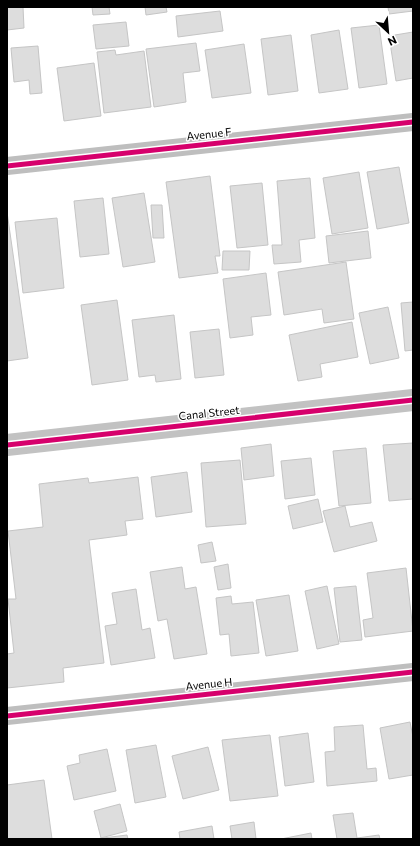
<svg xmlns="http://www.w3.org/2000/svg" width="420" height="846" font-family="Commissioner,sans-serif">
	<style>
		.building { fill: #ddd; stroke: #c5c5c5 }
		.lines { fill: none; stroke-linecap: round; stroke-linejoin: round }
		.street { stroke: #bebebe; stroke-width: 18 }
		.secondary { stroke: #c2c2c2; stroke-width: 22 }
		.cycleway-casing { stroke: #fff; stroke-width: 8 }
		.cycleway { stroke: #d6006c; stroke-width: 5 }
		.labels { text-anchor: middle; stroke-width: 3; stroke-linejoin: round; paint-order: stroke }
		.street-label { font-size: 11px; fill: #000; stroke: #fff }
	</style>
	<rect width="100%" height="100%" fill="#fff"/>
	<!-- building -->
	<path class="building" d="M7 7H23L24 28 7 30Z
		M92 7H109L110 14 93 15Z
		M145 7H166L167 12 146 15Z
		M388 7H413V11L389 14Z
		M220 11 223 31 178 37 176 16Z
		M126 22 129 46 96 49 93 25Z
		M379 25 387 84 359 88 351 28Z
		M339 30 348 89 319 93 311 35Z
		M413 32V78L396 81 389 36Z
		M291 35 298 91 268 95 261 39Z
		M196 43 200 71 183 73 186 102 154 107 146 49Z
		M244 44 251 93 212 98 205 50Z
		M38 46 42 93 30 94 29 80 14 82 11 48Z
		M115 50 116 55 144 51 151 107 104 113 97 52Z
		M94 63 101 116 64 121 57 68Z
		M399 167 409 223 377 229 367 172Z
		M359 172 368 228 332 234 323 178Z
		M210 176 220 256H215L218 273 179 278 166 182Z
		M310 178 315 238 299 240 301 262 274 264 272 245H282L277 181Z
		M262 183 268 245 237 248 230 186Z
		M144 193 155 262 123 267 112 198Z
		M103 198 109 254 80 257 74 201Z
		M151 205H162L164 238H153Z
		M7 212 28 358 7 361Z
		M57 218 64 288 23 293 15 222Z
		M368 231 371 258 329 263 326 236Z
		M223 251H250L249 270H222Z
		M346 262 354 319 324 323 322 309 284 315 278 272Z
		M266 273 271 315 251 317 253 335 230 338 223 279Z
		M117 300 128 380 92 385 81 305Z
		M413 302V350L405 351 401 303Z
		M388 307 399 358 370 364 359 313Z
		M174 315 181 379 156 382 155 375 139 377 132 320Z
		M352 322 358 357 320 364 322 377 298 381 289 335Z
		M219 329 224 375 195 378 190 332Z
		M413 443V499L389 501 383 445Z
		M271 444 274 476 244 480 241 448Z
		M366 448 371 503 339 506 333 451Z
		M311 458 315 495 285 499 281 461Z
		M240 460 246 524 206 527 201 463Z
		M187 472 192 512 156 517 151 477Z
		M138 477 143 519 125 521 127 535 89 540 104 663 63 668 64 682 7 688V654L14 653 8 599H16L8 531 43 527 39 484 88 478 89 483Z
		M318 499 323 522 293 529 288 506Z
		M345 506 350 527 372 522 377 541 334 552 323 511Z
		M212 542 216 561 201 563 198 545Z
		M228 564 231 588 218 590 214 567Z
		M182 567 185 589 196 587 207 654 174 659 167 619 158 621 150 572Z
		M406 568 413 631 365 637 363 620 373 618 367 573Z
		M327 586 339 644 317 649 305 591Z
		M356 586 362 640 340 642 334 588Z
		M136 589 142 630 150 628 155 658 111 665 105 626 117 624 112 593Z
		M289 595 298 651 266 656 256 600Z
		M231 596 232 604 253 602 259 653 231 656 229 634 220 635 216 598Z
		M410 722 413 737V775L389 779 380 728Z
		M363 725 367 769 376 768 377 781 327 786 325 752 335 751 334 727Z
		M308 733 314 782 285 786 279 737Z
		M270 735 278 796 230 801 222 740Z
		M156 745 166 797 135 803 126 750Z
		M208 747 219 790 183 799 172 756Z
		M107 749 116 791 74 800 67 766 80 763 79 755Z
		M44 780 52 839H7V785Z
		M120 804 127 831 101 838 94 811Z
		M353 813 357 838 379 835 380 839H337L333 815Z
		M254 822 256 839H232L230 826Z
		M212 826 214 839H180L179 832Z
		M311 833 312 839H281Z
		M127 835 128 839H95Z"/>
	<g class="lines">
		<!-- street -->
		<path class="street" d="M7 166 413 122
			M7 716 413 672"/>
		<!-- secondary -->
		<path class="secondary" d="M7 445 413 400"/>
		<!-- cycleway casing -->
		<g class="cycleway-casing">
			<path id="cycleway" d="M7 166 413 122
				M7 445 413 400
				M7 716 413 672"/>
		</g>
		<!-- cycleway -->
		<use href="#cycleway" class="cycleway"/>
	</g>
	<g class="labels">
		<!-- street labels -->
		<g class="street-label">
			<text transform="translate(209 134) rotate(-6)" y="4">Avenue F</text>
			<text transform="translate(209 413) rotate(-6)" y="4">Canal Street</text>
			<text transform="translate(209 684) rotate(-6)" y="4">Avenue H</text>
		</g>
	</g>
	<!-- border -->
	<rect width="420" height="846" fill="none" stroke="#000000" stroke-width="16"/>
	<!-- north arrow -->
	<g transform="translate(388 32) rotate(154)" stroke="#ffffff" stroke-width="3" paint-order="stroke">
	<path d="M0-3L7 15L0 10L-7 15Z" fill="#000000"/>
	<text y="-6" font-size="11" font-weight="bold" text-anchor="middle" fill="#000000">N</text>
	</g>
</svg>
